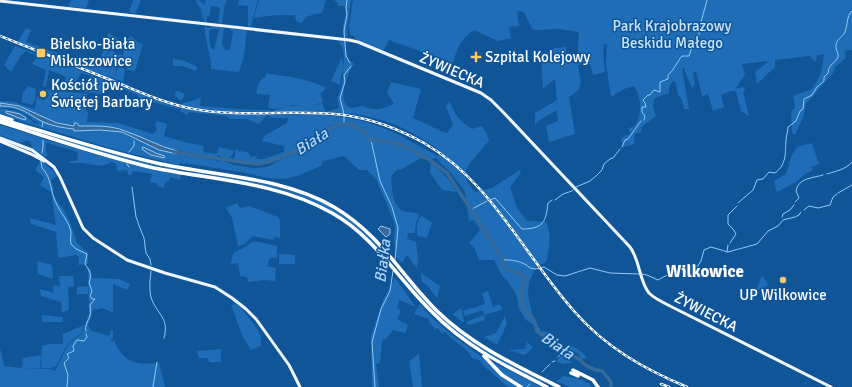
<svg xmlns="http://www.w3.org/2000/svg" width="852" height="387" font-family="Signika,sans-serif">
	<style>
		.green { fill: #1f6db6; fill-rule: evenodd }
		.water { fill: #37699a; stroke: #93c9f8 }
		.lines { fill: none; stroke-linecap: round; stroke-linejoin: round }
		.stream { stroke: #93c9f8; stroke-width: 1 }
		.river { stroke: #37699a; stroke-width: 3.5 }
		.major { stroke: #eff6ff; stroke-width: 3 }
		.highway { stroke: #fff; stroke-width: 3.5 }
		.rail-casing { stroke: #fff; stroke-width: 2.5 }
		.rail { stroke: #105598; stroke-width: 1; stroke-dasharray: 3; stroke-linecap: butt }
		.poi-dot { fill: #ffc865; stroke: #105598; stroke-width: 1.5 }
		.labels { text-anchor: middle; stroke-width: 3; stroke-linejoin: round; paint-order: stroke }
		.park-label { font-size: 15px; fill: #cae5fe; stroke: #105598 }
		.poi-label { font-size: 15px; fill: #fff; stroke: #105598; text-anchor: start }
		.street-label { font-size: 15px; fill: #fff; stroke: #105598 }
		.water-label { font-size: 16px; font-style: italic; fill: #aed6fb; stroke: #105598 }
		.quarter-label { font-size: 17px; font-weight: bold; fill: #fff; stroke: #105598 }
	</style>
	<rect width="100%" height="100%" fill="#105598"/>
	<!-- green -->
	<path class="green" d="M71 0H88L89 1 86 8 68 7Z
		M133 0H141L136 12 137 14 129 12Z
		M195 0 200 8 196 0H199L204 5 206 0H227L224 7 222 24 218 23 220 10 218 7 211 6 209 16H207V22L204 21 203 12 201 9 203 14 202 21 201 9 196 3Z
		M239 0H258L251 26 248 27V6L238 5Z
		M259 0H326L322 13C315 14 305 15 302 23L296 21 295 15H276L254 18Z
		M334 0H351L347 28 348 35 347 36V38L343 37V26L346 15 345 6H338V3Z
		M353 0H852V50L845 51 846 58 835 67 833 73 806 104 803 117 795 135 792 133 791 112 795 107 793 96 812 89 821 74 824 54 817 55 815 62 810 56 775 60V67L757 84 755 72 769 61 742 64 745 75 735 89 744 87 745 91 743 92 749 116 741 111 736 91H731L721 95 724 107 713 111 708 94 702 96 696 71 693 73 695 84 692 88 685 72V68L682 69 689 109H684L682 100 678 95 676 83 673 81 669 87V93L657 97 654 99 653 106 656 116 641 127 642 131 635 134 634 144 623 147 621 139 626 135H630L629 128 635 126C642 113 642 98 634 86L624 89 611 97 606 63 607 44 601 45H604L603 50 605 72 593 75 590 64 578 65C580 83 586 87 569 97L575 134 549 142 546 126 558 121 557 110 538 121 535 125V113L557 100 555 79 543 89 541 56 554 48 566 47V62L577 63 579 32 559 29 536 30 532 29 524 12 517 11 519 26 509 27 511 38 498 41 474 30C461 39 457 48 453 63L389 40 383 51 355 39 354 36 350 35 349 26Z
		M205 26 207 28H210L211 26 224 28 222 43 224 50H230L233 31H230L231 29 247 30 244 56 239 72 211 69C212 54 204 41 205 26ZM219 28V33H218L214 50 211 48 209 39 210 29H218Z
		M26 28 31 30 26 42 73 59 72 62 83 69 12 39 18 41Z
		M108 33 118 38 113 47 101 59 100 58 105 48 104 45Z
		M131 36 139 43 143 44 135 71 127 70V59L117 57 115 60 103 57 112 50 117 54 123 55 125 41Z
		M341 40 343 42 345 41V49L347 51 348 59 354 64C348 72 335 103 351 108 354 108 359 106 363 106 375 112 382 109 394 104L387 92 391 82 421 89 413 118 441 131 447 133 453 124 454 127 446 106 449 102C452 106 453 109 455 113 458 119 467 126 472 129L482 126 487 134 489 141C484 146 481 151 476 156 462 172 462 175 475 192L492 188 521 169 520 174 510 187 517 208 527 221 546 222C552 234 549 249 546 262L536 267 529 282 528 295 532 314 541 331 548 332 566 349 571 346C578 349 582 351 586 357V358L581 359 578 353 567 349 564 351 551 340 539 335 534 325 526 320 519 309 517 297 510 284 501 274 494 260H479L475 249 469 243 480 230 474 220 469 221 465 192 453 175 436 158 437 157 430 161 421 158 400 170 398 169 391 176C392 187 392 206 403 211 409 213 414 211 419 215L416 223 415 233H408L407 239 416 242 418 258 417 268 407 255 402 263 397 258 394 240 395 225 391 214 376 179 367 170H359L344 156 323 161 321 166 297 176 286 179 268 178 241 172 190 164 186 163 183 165 181 162 179 165 124 152 23 122 0 113V109C10 109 18 110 26 116 31 119 32 123 38 124V122L32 120V118L18 110 11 108H0V106C17 107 29 112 43 122L42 125 44 122 74 129V131L100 130 122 132 162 151 215 160 219 162 220 160 234 165 253 168 267 167 284 158 301 152 318 139 320 141 322 139 320 136C329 128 339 124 351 126L352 124C338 121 327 125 318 134L316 133 314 135 315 137C303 151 274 162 255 163 247 163 240 161 233 160L235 156V149L238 150V151L248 152 251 157 256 156 257 159H264L284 152V146L262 141 264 136 287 123 288 118H266L271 117 270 116H269V115C297 115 326 113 353 119 370 122 386 129 402 136L406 139 438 156 441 151C423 139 405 127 384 121 349 109 308 112 272 112L276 109 288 106H297L308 107 322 103 326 112 339 108 337 98C343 88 345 62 343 50 343 47 340 45 339 42Z
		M9 44 51 59 153 99 179 108V109L145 100V98H138V95L107 82 102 94 84 92 91 76 81 73 72 90 62 88 66 77 49 70 46 87 43 86 46 70 32 64 37 56 25 51 22 55H21L11 72 4 65 15 46Z
		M342 57 344 69 341 75 340 85 331 81Z
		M173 59 185 61 197 67 196 71 183 66H173Z
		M87 62 97 66 111 68 113 65 117 67 114 78 98 73 129 85 128 86 84 69Z
		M118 67 125 69 123 82 114 78Z
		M266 73C287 77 308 78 326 88L320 94 323 102 308 107 292 105 273 109 268 108 270 95 257 94C256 87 258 83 263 78H265Z
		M28 86 36 89 35 100 32 105 21 102 23 93Z
		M40 89 87 94 85 111 88 112 87 122 118 123 153 134 157 130 155 125 157 121 167 124 164 136 188 143 201 145 204 147 203 152 217 154 219 147 234 151 232 156 229 157 232 158V159L220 157V156L218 155 217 157 164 148 119 129 78 126 74 123H72L71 125 57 123 19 106 0 103V101L14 102 35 109 37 96 39 99 44 100 48 97 49 95 46 90H41L37 93Z
		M176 91H179L185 95 181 101 175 96Z
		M201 97 200 106 251 110H270L271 111 270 112 218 111 181 105 183 103 192 101Z
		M181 108 217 114 267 115 259 124 248 119H231L226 116 189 112 187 115 180 111Z
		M0 121 174 168 173 170 110 155Z
		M0 125 42 138 43 144V139L118 161 181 175 180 180 170 177 169 181 165 182 164 188 158 186 157 183 150 182 152 174 133 171 131 175H128L127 170 117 171 116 164 104 159 111 162C103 169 92 164 83 163 79 163 74 163 70 163V161H77L78 152 47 143 46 144V152L48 155 46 157 32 148C30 139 29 139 20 143L0 135Z
		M812 143 819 164 811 167 813 170 805 174 796 182 777 192 774 181 786 174 792 155 797 147Z
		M41 160 52 170 57 176 51 180 54 189 53 191V195L64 210 70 222 77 243 87 252H88V264L78 265 79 257 76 255 58 258 56 232 31 224 30 218 56 225 51 192 40 185 44 177 35 170Z
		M431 162 448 179 457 192 442 190 430 173Z
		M196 172C256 182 315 188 363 229 371 236 377 244 384 252L383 253 381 251 359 231 330 211 307 199 291 193 196 174Z
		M237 203 240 208 249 206 278 217 280 221V238L275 237 273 240 253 236 245 244 238 246 232 218 226 208Z
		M422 216 432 223 427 238 418 236 417 234V226L420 217Z
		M254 241 277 246V258H270L267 266 276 268 275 281 265 280 248 282 247 277 240 276 238 263 231 264C233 248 235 253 245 247 248 245 250 243 254 241Z
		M279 254 295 255V264H279Z
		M38 261 52 265 53 279 38 274 37 262Z
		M88 267 91 270 92 278 119 279 130 284 127 290 113 284V313C106 309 103 307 96 310L95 308 92 312 89 311Z
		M421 273 440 286 437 298 427 285 422 282Z
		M59 276H73L74 286 68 287 69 309 62 313 61 302 41 296 40 289 54 293 53 285 60 286Z
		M763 276 768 285 756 291 761 277Z
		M395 278 416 307 399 300 397 308 401 310 397 319 408 325 405 333 393 330 385 340 383 338 382 342 380 363 376 364 379 387H372L371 336 383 300Z
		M409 281 457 330 472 341 496 357 544 382 541 383 483 352 441 320 410 286Z
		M88 286V294H77V287Z
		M488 291 493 307 500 304 502 310 484 315 485 320 469 325 466 322 484 315 483 310 465 316 463 311 485 304 482 293Z
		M236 304 241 308 256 327 261 336V346L251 350 243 337 231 305Z
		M420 304C437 326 461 341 483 358 495 368 504 379 518 387H508L486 368 479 360 472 358C467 347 452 341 445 332L442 334 438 328 435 329 429 322V319L414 314 417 308H420L418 306Z
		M461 308 464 321V322H462L453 314Z
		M89 313H92L88 325 91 331 109 336 111 330H113V338H111V340L114 341C125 363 135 365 159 363L165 387H0V348L4 366 22 368 51 369 55 371 69 343 82 334Z
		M42 315 62 317 63 322H42Z
		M505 316 507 324 497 345 484 337 496 333Z
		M84 325 82 333 68 343 56 366 51 368H41L42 346 51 344H63V334Z
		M527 342 533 347 525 355 508 350 525 349Z
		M221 349V362H209L208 358H199L197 351Z
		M565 352 571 358 569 360 572 361 571 363 563 364 557 362 558 359Z
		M419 354 422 387H413L409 361Z
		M41 355 40 368H22L23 358Z
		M490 361 542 387H524L504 375Z
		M563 376C573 378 585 378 592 387H569L559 382H556Z"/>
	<!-- water -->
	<path class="water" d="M0 103 19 106 57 123 74 126V123H77L79 126C94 126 111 125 125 131 143 137 158 146 177 151V154L159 150 122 132 100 130 74 131V129C64 128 52 126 43 122 26 113 21 106 0 106Z
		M6 111 20 114 26 118 25 120 6 113Z
		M143 147 158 154 165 156 164 158 151 155 142 149Z
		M381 226 390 229V234L386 237 378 229Z"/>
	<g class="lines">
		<!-- stream -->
		<path class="stream" d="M347 0 346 8 347 14 344 31 346 56 350 63
			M644 120 645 116 642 112V107H646L645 103 643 100 648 95H650L654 90 660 92V82L668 79V75C674 70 677 62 682 56H689L692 47 697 45 701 22 707 0
			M344 124V114L340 98 345 82 344 75 351 66
			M42 127 43 122
			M371 140 380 181 392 207 398 228 395 260
			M622 147 625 140 628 139 641 121
			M129 152 134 146V141
			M42 153 43 146V140
			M41 161 42 168C52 178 50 192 57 205 61 213 69 222 71 232 71 236 70 240 71 244L76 249 87 254 85 264C90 272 92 273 89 283L92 291 90 296 92 299H95L90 305C90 307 91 313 90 316 88 322 84 326 86 331
			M127 164 129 167
			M827 174C836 171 845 170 852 162
			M132 187 136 217 138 222
			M576 187 590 181 595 177 602 170 604 164 610 159 613 158 620 149
			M838 193 852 185
			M490 200 495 198 522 229C543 229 546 222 548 203L552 200
			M555 200 563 194 572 191 573 190
			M795 202 799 198 796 191C798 178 813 178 823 175
			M738 203 753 190 757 180 763 179 769 172 775 173C787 164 785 153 786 140 786 136 788 132 788 127L796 121 800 111 803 109 804 99 812 95 817 87 824 81V77L828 73C829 63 835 64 838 57 839 53 836 51 836 48 835 39 842 38 845 32 848 24 846 17 852 11
			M474 208 487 201
			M471 210 473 209
			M804 210 809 206 818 208 830 205 833 197 837 194
			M782 217 783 214 790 210 794 205
			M138 223 144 238 146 253 150 259 151 265
			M730 243 736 234 733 229 728 224V215L737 206
			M727 252 728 245
			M502 260C511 259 525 262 530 268L536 269 544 267 557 275 565 276 590 268 610 273 639 274
			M151 271C150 279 149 289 151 297 156 314 170 317 164 338
			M642 274 647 275 658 280 669 274 697 267 701 261 704 250 711 247 728 252 757 244 768 231 778 226 783 220 795 217 799 215 801 212
			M558 357 565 350
			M552 362 555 361
			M542 372 550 364
			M67 387 68 375 64 363 69 358 67 354 74 351 73 346 77 340 84 341 87 337 86 334
			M153 387 157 362
			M375 387 372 342 381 309 390 291 393 271
			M527 387 530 384"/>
		<!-- river -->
		<path class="river" d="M174 152 248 163 259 164 271 161 300 150 309 145 325 130 337 125 347 124 353 125 365 133 371 140 387 141 399 144 428 159 447 173 492 242 500 254 505 268 513 272 520 273 525 278 521 291 523 307 524 310 534 320 537 331 544 336 557 343 563 349 580 360
			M581 361C587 368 594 370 602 371L611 382V387"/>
		<!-- major -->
		<path class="major" d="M0 1 349 40 358 42 481 93 491 100 504 113 630 247C640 260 639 281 649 293 654 298 662 302 668 305L831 387
			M0 138 32 150 45 160 54 167 60 177 83 228 93 238 127 260 165 273 215 287 232 298 246 309 256 319 289 365 300 387
			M0 141 31 154 44 161"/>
		<!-- highway -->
		<path class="highway" d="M0 116 12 120
			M0 119C53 134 106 152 161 164 218 176 282 177 334 207 381 235 400 274 437 311 472 345 515 365 559 387
			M0 122C51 138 102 156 154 168 213 180 278 182 332 213 375 237 398 279 432 312 465 346 505 366 547 387
			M484 356 502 375 521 387
			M573 370 593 380 598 387
			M571 373 578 376"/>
		<!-- rail casing -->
		<g class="rail-casing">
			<path id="rail" d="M0 36C38 51 76 66 113 81 140 92 166 104 194 109 243 118 294 109 344 115 372 119 399 129 424 143 491 181 524 255 574 311 605 347 644 369 687 387
				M661 384 669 387"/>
		</g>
		<!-- rail -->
		<use href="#rail" class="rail"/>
	</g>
	<!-- markers -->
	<g class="poi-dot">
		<rect x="36" y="48" width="10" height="10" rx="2"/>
		<path d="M474 51h4v4h4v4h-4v4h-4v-4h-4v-4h4z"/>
		<circle cx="43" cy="94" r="4"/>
		<circle cx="783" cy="280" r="4"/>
	</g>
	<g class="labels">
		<!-- park labels -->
		<g class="park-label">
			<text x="672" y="31">Park Krajobrazowy<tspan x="672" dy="17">Beskidu Małego</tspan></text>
		</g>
		<!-- poi labels -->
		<g class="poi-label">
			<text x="50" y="49">Bielsko-Biała<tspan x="50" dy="17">Mikuszowice</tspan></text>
			<text x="485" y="62">Szpital Kolejowy</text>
			<text x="51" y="90">Kościół pw.<tspan x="51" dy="17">Świętej Barbary</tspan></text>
			<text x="783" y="300" text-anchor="middle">UP Wilkowice</text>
		</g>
		<!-- street labels -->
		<g class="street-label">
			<text transform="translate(452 70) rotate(23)" y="5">ŻYWIECKA</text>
			<text transform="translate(706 312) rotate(27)" y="5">ŻYWIECKA</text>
		</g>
		<!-- water labels -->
		<g class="water-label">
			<text transform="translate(311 141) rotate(-33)" y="6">Biała</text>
			<text transform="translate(382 261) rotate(-83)" y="6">Białka</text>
			<text transform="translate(558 345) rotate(34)" y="6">Biała</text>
		</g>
		<!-- quarter labels -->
		<g class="quarter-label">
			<text x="705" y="277">Wilkowice</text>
		</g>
	</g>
</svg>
